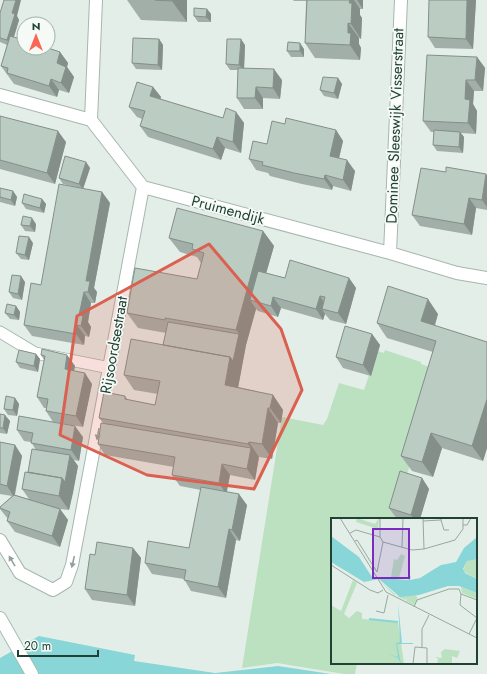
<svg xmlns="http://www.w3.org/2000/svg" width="487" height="674" font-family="Jost,sans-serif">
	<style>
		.green { fill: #bbe1c0 }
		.water { fill: #88d6d7 }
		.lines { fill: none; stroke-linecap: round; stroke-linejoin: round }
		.lane-casing { stroke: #a6b7ae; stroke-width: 13 }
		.street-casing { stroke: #a6b7ae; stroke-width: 14 }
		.secondary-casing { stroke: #a4beb1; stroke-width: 14 }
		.lane { stroke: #fff; stroke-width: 11 }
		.street { stroke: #fff; stroke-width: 12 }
		.secondary { stroke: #fff; stroke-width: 12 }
		.wall { fill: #a1afa8 }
		.shaded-wall { fill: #838f88 }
		.building { fill: #bbccc3; stroke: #838f88 }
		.oneway { fill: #90a09a }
		.marked { fill: #da6050; fill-opacity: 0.2; stroke: #da6050; stroke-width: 3; stroke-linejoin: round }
		.labels { text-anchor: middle; stroke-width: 3.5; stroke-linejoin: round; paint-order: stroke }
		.street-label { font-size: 15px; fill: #214134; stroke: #f5faf7 }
		.inset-river { fill: none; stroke: #88d6d7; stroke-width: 2 }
		.inset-road { fill: none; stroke: #96a9a0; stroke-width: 1 }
		.view { fill: #7b2cbf; fill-opacity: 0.15; stroke: #7b2cbf; stroke-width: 2 }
		.inset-edge { fill: none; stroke: #214134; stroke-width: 2 }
	</style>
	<rect width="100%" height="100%" fill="#e4eee8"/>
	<!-- green -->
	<path class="green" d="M385 350 421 362V364L438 370 394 519H332V663H357L355 674H344L277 663 242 668 282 417 323 425 327 419 339 383 364 390 369 375 371 376 378 351 384 353Z"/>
	<!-- water -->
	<path class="water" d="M39 636 135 655 134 661 215 673 278 666 331 674H0V658Z"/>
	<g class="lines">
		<!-- lane casing -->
		<g class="lane-casing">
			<path id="lane" d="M0 332 35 353 110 368"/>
		</g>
		<!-- street casing -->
		<g class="street-casing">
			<path id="street" d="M0 95 91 120 143 187 390 253 457 273 487 278
				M91 120 96 0
				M390 253 401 0
				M0 540 20 573 53 590 66 582 72 565 143 187"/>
		</g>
		<!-- secondary casing -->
		<g class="secondary-casing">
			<path id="secondary" d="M0 618 32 674"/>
		</g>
		<!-- lane -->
		<use href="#lane" class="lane"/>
		<!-- street -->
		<use href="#street" class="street"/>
		<!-- secondary -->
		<use href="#secondary" class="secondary"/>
	</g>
	<!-- wall -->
	<path class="wall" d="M127 0H187V22L141 20Z
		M293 0H363V9H360V15L362 18 361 39 359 38V44L361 48 360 60 315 58 305 43 306 1H294Z
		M476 0 473 49 435 48 428 37Z
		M207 9 211 14V22H198L194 16Z
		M0 13 17 16 19 20 14 37 60 52 68 63 67 67 74 77 69 93 59 90 57 97 14 84 1 66 7 45 0 42Z
		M159 39 163 45 162 70 136 69 132 63Z
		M245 45 244 68 282 80 280 99 263 98V109H244L237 98 238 70H230L226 64Z
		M304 49V57H291L287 51Z
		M477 57 485 68 483 91H474L473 104 477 111 476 134 461 133 464 137 463 153 437 151 433 145 434 132H431L423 121Z
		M338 78 342 84 338 99 324 96 320 90Z
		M153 87 161 97 160 99 223 118 236 112 244 123 241 153 225 148 221 160 148 137 140 126 142 119 137 117 129 107Z
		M0 116 66 142 55 184 0 169Z
		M285 124 336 130 343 141 339 158 355 171 351 191 333 186 332 190 302 184 270 176 268 173 256 170 249 159 267 144Z
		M86 162 90 168 83 189 102 192 110 203 94 288 97 292 95 303H91L88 322 91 327 89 337 85 336 84 345 32 336 24 325 41 285 76 187 63 184 59 178Z
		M446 172 487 175V210L476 208 472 235 420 226 412 215Z
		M0 188 13 191 17 197 15 206 0 202Z
		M42 199 46 204 44 213 26 209 22 203Z
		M36 224 35 232 25 231 21 225Z
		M263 231 274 246 266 273 285 278H349L356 288 346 324 330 320 325 314 323 320 281 308 278 317 258 311 256 309 246 345 238 387 273 395 283 410 281 423H278L272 459 259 457 255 480 230 475 227 492 247 505 240 541 236 540 226 598 191 591 184 579 152 574 145 563 189 548 201 490 180 486 172 475 174 467 105 455 98 444 103 423 99 418 125 396 128 400 155 405 158 394 134 390 124 375 163 345 166 333 138 328 127 313 197 279 201 263 197 257 180 252 169 238Z
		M33 243 29 260 21 259 16 253Z
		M25 282 22 300 13 298 9 292Z
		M16 306 20 312 19 320 10 319 5 313Z
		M438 314 435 326 487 342V448L483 461 442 448 433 477 412 471 401 456 433 352 387 338 377 323Z
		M372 334 380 345 371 376 343 368 336 357Z
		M36 354 40 359 38 372 20 368 16 362Z
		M41 355H67L75 366 74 371 92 384 83 427 53 422 46 411V408H44L37 397 44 360Z
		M15 398 19 404 17 416 8 415 4 409Z
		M0 414 10 421 7 434 0 433Z
		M17 430 83 437 79 461 74 460 78 466 69 510 60 509 68 520 60 547 15 532 7 521 8 519 0 509V507L12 496 0 494V442L15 445 22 456 15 495 29 499 22 489 36 450 31 442 24 441Z
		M422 478 429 489 420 519H397L389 508Z
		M133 548 141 558 135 606 92 600 85 589 95 555Z"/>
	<!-- shaded-wall -->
	<path class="shaded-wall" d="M16 0H21L17 16 19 20 11 46 7 40 12 13Z
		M172 0H187V22L172 1Z
		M350 0H354L360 9V15L362 18 361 39 351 24Z
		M357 0H363V9Z
		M467 0H476L473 49 466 39Z
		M207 9 211 14V22L206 17Z
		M348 23 359 38V44L361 48 360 60 350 45 348 33Z
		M159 39 163 45 162 70 158 65Z
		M241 39 245 45 244 70 239 65Z
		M300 43 304 49V57L300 51Z
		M60 52 68 63 67 67 74 77 69 93 61 83 57 63Z
		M477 57 485 68 483 91 475 80Z
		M274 69 282 80 280 99 273 88Z
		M338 78 342 84 338 99 334 93Z
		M51 79 59 90 57 97 49 86Z
		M466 80 474 91 473 104 477 111 476 134 468 123 465 99Z
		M153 87 161 97 158 107 150 96Z
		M256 87 263 98V109L255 98Z
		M236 112 244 123 241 153 233 142Z
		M336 130 343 141 337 167 330 156Z
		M58 131 66 142 55 184 47 173Z
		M460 132 464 137 463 153 459 147Z
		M217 137 225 148 221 160 213 149Z
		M347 160 355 171 351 191 343 180Z
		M86 162 90 168 83 189 79 184Z
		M486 174 487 175V207L482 200Z
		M325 175 333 186 332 190 324 179Z
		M13 191 17 197 15 206 11 200Z
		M102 192 110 203 94 288 97 292 95 303 88 292 86 281Z
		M469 198 476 208 472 235 464 224Z
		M42 199 46 204 44 213 40 208Z
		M32 218 36 224 35 232 30 226Z
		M263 231 274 246 258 302 250 300 256 309 246 345 236 399 225 385 230 357 239 334 236 330Z
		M29 237 33 243 29 260 25 255Z
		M21 276 25 282 22 300 18 294Z
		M349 278 356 288 346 324 338 313Z
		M84 292 91 303 88 322 91 327 89 337 81 326 79 315Z
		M320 296 327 307 322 309 325 314 323 320 316 309Z
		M273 297 281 308 278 317 271 306Z
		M428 299 438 314 431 336 421 321Z
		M16 306 20 312 19 320 14 315Z
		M77 325 85 336 84 345 76 334Z
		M372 334 380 345 371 376 363 365Z
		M36 354 40 359 38 372 34 366Z
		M67 355 75 366 72 380 65 369Z
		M85 373 92 384 83 427 76 416Z
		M273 395 283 410 281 423 270 408Z
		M15 398 19 404 17 416 13 410Z
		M487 399V448L483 461 472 446Z
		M268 408 278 423 272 459 262 444Z
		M5 415 10 421 7 434 3 428Z
		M75 426 83 437 79 461 71 450Z
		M431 433 442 448 433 477 422 462Z
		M249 442 259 457 255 480 247 469 251 448 248 444Z
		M15 445 22 456 14 497 7 486Z
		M70 455 78 466 73 493 65 482Z
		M222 464 230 475 226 494 219 483Z
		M62 478 73 493 69 510 59 496Z
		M422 478 429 489 420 519H414L411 515Z
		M239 494 247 505 240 541 232 530Z
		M60 509 68 520 60 547 52 536Z
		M229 529 236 540 226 598 218 587Z
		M133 548 141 558 135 606 127 595Z"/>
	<!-- building -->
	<path class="building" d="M4 0H16L12 13 15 14 7 40 0 38V13Z
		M155 0H172V1Z
		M307 0H350L349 3H352L351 24 348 23V33H351L350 45 305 43Z
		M429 0H467L466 39 428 37Z
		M194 8 207 9 206 17 194 16Z
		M10 36 24 40V48H48L60 52 57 63 66 67 61 83 51 79 49 86 7 73 8 68 1 66Z
		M133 38 159 39 158 65 132 63Z
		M227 39H241L239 65 226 64Z
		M288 42 300 43V51H287Z
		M427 55 477 57 475 80H466L465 99 470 100 468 123 423 121Z
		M238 68 274 69 273 88 256 87 255 98H237Z
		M323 77 338 78 334 93 320 90Z
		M137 82 153 87 150 96 223 118 226 108 236 112 233 142 217 137 213 149 140 126 145 111 129 107Z
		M0 116 58 131 47 173 0 160Z
		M286 118 336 130 330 156 347 160 343 180 325 175 324 179 294 173 262 165 263 162 249 159 253 141 267 144 272 121 285 124Z
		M434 130 460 132 459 147 433 145Z
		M65 156 86 162 79 184 59 178Z
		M446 167 486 174 482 200 469 198 464 224 412 215 421 168 446 172Z
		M59 184 102 192 86 281H90L88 292H84L79 315 83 316 81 326 77 325 76 334 24 325 31 283 41 285Z
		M0 188 13 191 11 200 0 197Z
		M24 194 42 199 40 208 22 203Z
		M177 208 263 231 236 330 165 318V320L127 313 135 268 197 279 204 253 192 249 193 244 169 238Z
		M23 216 32 218 30 226 21 225Z
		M19 236 29 237 25 255 16 253Z
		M290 260 349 278 338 313 322 309 325 297 320 296 316 309 273 297 271 306 250 300 258 271 285 278Z
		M12 275 21 276 18 294 9 292Z
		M388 286 428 299 421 321 487 342V399L472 446 431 433 422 462 401 456 436 341 377 323Z
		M7 304 16 306 14 315 5 313Z
		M168 322 239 334 233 361 230 357 163 345Z
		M345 326 372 334 363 365 336 357Z
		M131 339 230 357 225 385 273 395 270 408H268L262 444 249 442 248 444 99 418 104 392 125 396V399L155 405 160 381 124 375Z
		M42 349 67 355 65 369 85 373 76 416 46 411 48 399 37 397 45 356 41 355Z
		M19 350 36 354 34 366 16 362Z
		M6 396 15 398 13 410 4 409Z
		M0 414 5 415 3 428H0Z
		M19 416 75 426 71 450 31 443 33 433 17 430Z
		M101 423 251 448 247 469 222 464 219 483 172 475 175 457 98 444Z
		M0 442 15 445 7 486 0 484Z
		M32 449 70 455 65 482 62 478 28 472Z
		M400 471 422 478 411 515 389 508Z
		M25 472 62 478 59 496 22 489Z
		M201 487 239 494 232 530 229 529 218 587 184 580 186 570 145 563 148 541 189 548Z
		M14 495 60 509 52 536 7 521 10 512 0 508V507Z
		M97 542 133 548 127 595 85 589 90 554 95 555Z"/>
	<!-- one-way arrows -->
	<defs><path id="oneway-solid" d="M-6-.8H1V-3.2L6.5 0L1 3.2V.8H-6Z"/></defs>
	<g class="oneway">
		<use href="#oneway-solid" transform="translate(98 434) rotate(101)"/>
		<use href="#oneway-solid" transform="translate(12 561) rotate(-121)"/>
		<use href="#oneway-solid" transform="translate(73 562) rotate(103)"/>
	</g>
	<!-- marked area -->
	<path class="marked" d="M209 244 281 329 302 390 254 489 147 475 60 435 77 316Z"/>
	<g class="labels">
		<!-- street labels -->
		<g class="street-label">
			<text transform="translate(395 126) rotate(-88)" y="5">Dominee Sleeswijk Visserstraat</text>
			<text transform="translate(228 210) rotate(15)" y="5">Pruimendijk</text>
			<text transform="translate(114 345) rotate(-80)" y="5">Rijsoordsestraat</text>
		</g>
	</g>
	<!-- overview -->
	<g transform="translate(331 518)">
		<rect width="146" height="146" fill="#e4eee8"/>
		<path d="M26 0 44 6 48 0 47 11 25 4ZM70 36 74 38 68 60 60 59 63 41 66 42ZM142 40 146 41V61L132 53 136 43ZM47 61 66 78 85 77 87 82 83 87 75 83 76 80 74 82 62 76ZM22 62 26 65 13 96 18 100 26 93 31 95V101L67 104 73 146H0V87L10 93ZM130 69 146 75V81L131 75ZM114 131 129 133 126 140 121 138V146H106L107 141 104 139 111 140 110 134Z" fill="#bbe1c0"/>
		<path d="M0 18 28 39 41 59 77 62 80 57 79 62 89 60 110 47 125 44 133 30 146 19V41L136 43 132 51 134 55 146 61V75L128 68H117L88 77 69 79 48 61 33 64 0 44ZM67 85 71 125H82V116V126H66L70 146 67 140 57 136 67 139 65 125 69 124Z" fill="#88d6d7"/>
		<path class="inset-river" d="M38 101 67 104"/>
		<path class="inset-road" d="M9 0 55 74 146 120M92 0 93 31M110 2 113 12H118M92 3 110 2V0M132 7H136L140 0M19 15 25 12 49 19 52 24 81 32 93 31 124 22 132 11V0M49 19V0M24 23 26 22 46 54 52 24M71 29 72 0M0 47 39 72 47 75 52 72M146 82 130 76 129 87 146 100M83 89 86 82 118 71H128L130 76M45 93 53 95 57 77M138 116 146 100M91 129V111L98 97M82 146 84 129 96 130V146"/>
		<path class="view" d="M42 11H78V60H42Z"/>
		<rect width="146" height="146" class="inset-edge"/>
	</g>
	<!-- north arrow -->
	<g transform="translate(36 36)"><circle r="19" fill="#f5faf7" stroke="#a0b0a9"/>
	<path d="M0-3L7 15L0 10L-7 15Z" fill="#fb6655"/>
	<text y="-6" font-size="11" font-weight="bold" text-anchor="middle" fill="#214134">N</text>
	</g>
	<!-- scale -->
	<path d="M18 650v6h80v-6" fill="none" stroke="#214134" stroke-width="2"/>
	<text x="24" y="650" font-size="12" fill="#214134" stroke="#f5faf7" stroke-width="3" paint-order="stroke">20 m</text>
</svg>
